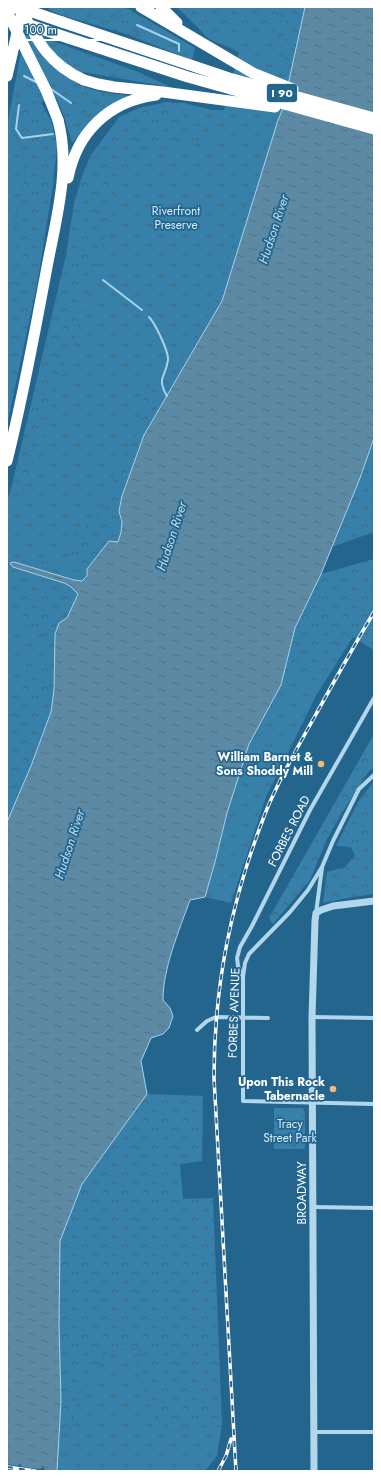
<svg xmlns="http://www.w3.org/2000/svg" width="381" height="1478" font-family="Jost,sans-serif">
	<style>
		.grass { fill: url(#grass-tufts) }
		.forest { fill: url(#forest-crowns) }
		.garden { fill: #3780aa }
		.water { fill: url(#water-ripples); stroke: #a6d3ec }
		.pier { fill: #23658d }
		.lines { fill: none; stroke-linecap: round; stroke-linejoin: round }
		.stream { stroke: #a6d3ec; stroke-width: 2 }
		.minor { stroke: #b2d6eb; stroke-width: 4 }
		.tertiary { stroke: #b2d6eb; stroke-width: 7 }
		.motorway { stroke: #fff; stroke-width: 11 }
		.rail-casing { stroke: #fff; stroke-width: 3.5 }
		.rail { stroke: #23658d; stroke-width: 2; stroke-dasharray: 6; stroke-linecap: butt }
		.motorway-bridge { stroke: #fff; stroke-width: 11 }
		.poi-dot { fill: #f6b975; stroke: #23658d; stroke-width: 1.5 }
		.labels { text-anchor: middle; stroke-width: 3.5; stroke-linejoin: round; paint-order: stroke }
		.shield { fill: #23658d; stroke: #bdd1dd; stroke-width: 1 }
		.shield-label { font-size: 11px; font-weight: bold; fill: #fff }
		.park-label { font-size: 12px; fill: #d7ecf8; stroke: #23658d }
		.poi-label { font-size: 12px; font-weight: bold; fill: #fff; stroke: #23658d; text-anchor: end }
		.street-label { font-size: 12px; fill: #fff; stroke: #23658d }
		.water-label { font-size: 13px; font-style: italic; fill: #bedff2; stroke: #23658d }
	</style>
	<defs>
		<pattern id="grass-tufts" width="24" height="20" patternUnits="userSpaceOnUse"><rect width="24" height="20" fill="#3780aa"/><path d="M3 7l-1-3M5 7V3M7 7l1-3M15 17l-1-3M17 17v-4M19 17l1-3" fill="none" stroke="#406980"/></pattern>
		<pattern id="forest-crowns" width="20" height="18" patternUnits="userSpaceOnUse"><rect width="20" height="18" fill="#3780aa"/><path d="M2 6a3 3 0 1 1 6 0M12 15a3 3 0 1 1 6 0" fill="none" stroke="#406980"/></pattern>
		<pattern id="water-ripples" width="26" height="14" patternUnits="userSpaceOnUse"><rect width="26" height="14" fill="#5c89a3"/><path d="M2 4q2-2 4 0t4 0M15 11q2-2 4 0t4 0" fill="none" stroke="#567180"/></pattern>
	</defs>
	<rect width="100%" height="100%" fill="#23658d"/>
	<!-- grass -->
	<path class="grass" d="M52 7H115L124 19 92 17 82 21 63 16 48 9Z
		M194 7H305L283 108 222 301 144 435 119 511C122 523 122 530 118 542L109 541 87 569V576L82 581 74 580 14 562 13 567 64 583 70 586 78 594 67 618 59 623 55 634 54 690 51 712 31 766 7 822V501L11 489 19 492 115 184 134 158 216 131 210 128 198 126 184 120V103L213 110H224L239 52 209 39 227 38Z
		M139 15 195 48 192 60 126 34 151 31Z
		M25 31 141 73 117 78 83 72 77 88 111 99 101 92 129 96 101 112 72 143 64 116 56 97 41 102 23 100 15 136 23 149 25 179 14 228V264L7 294V126Z
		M285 669 317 694 266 797 231 903 205 897 215 862 227 813 249 744 281 685Z
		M274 1108H303L305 1113V1149H274Z
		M129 1349 141 1350 136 1369 153 1413 169 1432 222 1425 217 1456 205 1471H65L57 1469 59 1435 71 1430 78 1397 93 1375 107 1351Z"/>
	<!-- forest -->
	<path class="forest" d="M115 7C134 7 141 17 151 31L126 34 82 21 92 17 124 19Z
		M177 7H281L272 38 254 37 209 39Z
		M290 7H303L291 61 283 80 284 29Z
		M141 73 170 87 117 78Z
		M58 85 77 88 78 85 101 92 112 99 73 119Z
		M23 100 41 102 52 123 57 147 53 185 37 285 7 425V294L14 264V228L25 179 23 149 15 136 16 103Z
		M166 102 184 103V120L198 126 210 128 219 133 209 140 155 152 138 160 126 171 118 184 111 202 109 220 95 275 23 494 11 489 66 255 74 203 83 173 91 155 119 117 139 108Z
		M277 116 220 300 141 437 119 492 117 509 119 522 100 552 87 566 83 577 79 579 71 578 13 560 10 562 9 568 67 587 72 595 54 620 52 637C36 630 17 622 7 606V564L9 560C24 552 58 565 73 572L69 557V544L72 536 88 524 107 505 116 469 130 443 136 436 145 408 142 400 146 390 160 374 181 359 211 312 220 283 223 266 233 239 246 208 271 124Z
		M374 438V532L332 547 360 478Z
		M374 559V650L353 637 317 694 285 669 295 628 321 574Z
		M52 656 48 711 32 756 7 815V717L11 703 12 692 20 676 29 669Z
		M374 734V768L369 771 341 814 327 839 310 880 273 924 269 918Z
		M374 781V894L347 898 323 903 327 872 345 867 355 855 351 847 336 846 358 802Z
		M147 1094 203 1096 202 1161 180 1164 183 1199 213 1198 222 1425 169 1432 153 1413 136 1369 141 1350 129 1349 107 1351 93 1375 78 1397 71 1430 59 1435 61 1401 59 1325 60 1241 82 1184Z"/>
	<!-- garden -->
	<path class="garden" d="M299 1112V1138H281V1113Z"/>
	<!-- water -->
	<path class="water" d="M305 7H374V438L360 478 321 574 295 628 281 685 249 744 227 813 215 862 205 897 190 900C179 931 163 968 163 1000L170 1008 173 1016 169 1028 163 1034 151 1038 141 1061 147 1094 82 1184 60 1241 59 1325 61 1401 57 1471H7V822L31 766 51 712 54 690 55 634 59 623 67 618 78 594 70 586 64 583 13 567 11 565 10 563 14 562 74 580 82 581 87 576V569L109 541 118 542 121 532 122 522 119 511 122 496 144 435 222 301 278 120 283 108Z"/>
	<!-- pier -->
	<path class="pier" d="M20 1463 22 1467 40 1469 43 1467 45 1470 50 1471H7V1464L18 1466Z"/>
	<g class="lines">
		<!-- stream -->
		<path class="stream" d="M137 25 179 44V51
			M24 76 38 83
			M51 89 71 103
			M19 105 16 129 22 138 53 134
			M103 280 142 310
			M149 317C155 323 169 352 168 360 166 377 156 377 167 396"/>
		<!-- minor -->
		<path class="minor" d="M374 775 359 789 333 841 322 867 308 890 290 912 249 954 245 963 243 977V1101L374 1104
			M316 913 322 868
			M243 977 238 966 237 958 240 947 252 926 310 810 374 698
			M312 1017 374 1018
			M197 1030 207 1021 216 1017 268 1018
			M313 1207 374 1208
			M314 1432H374"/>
		<!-- tertiary -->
		<path class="tertiary" d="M314 1471 312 1017 315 921 316 913 321 910 333 906 374 901"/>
		<!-- motorway -->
		<path class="motorway" d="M141 7 253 73 293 89
			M161 7 177 23
			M62 22 229 78 374 118
			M59 35 188 77 374 129
			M7 76 23 7
			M84 80 98 84 114 87 163 92 275 107
			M68 178C77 132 109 101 156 95
			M7 461C23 397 35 332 47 267 56 219 71 168 58 120"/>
		<!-- rail casing -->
		<g class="rail-casing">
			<path id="rail" d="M7 1467 35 1471
				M218 1471 226 1456 231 1439
				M236 1471 214 1078C214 985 231 901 265 814 277 783 294 754 310 725 331 687 352 649 374 612"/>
		</g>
		<!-- rail -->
		<use href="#rail" class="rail"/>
		<!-- motorway-bridge -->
		<path class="motorway-bridge" d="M16 7 7 12 46 90 58 120
			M18 7 62 22
			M20 7C37 40 48 64 84 80
			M27 24 59 35"/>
	</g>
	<!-- markers -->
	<g class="poi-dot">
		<circle cx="321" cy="764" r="4"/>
		<circle cx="333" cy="1089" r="4"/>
	</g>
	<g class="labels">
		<!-- shield labels -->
		<rect class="shield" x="267" y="84" width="30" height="18" rx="3"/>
		<g class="shield-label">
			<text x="282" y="97">I 90</text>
		</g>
		<!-- park labels -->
		<g class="park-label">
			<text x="176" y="215">Riverfront<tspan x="176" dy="14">Preserve</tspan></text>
			<text x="290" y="1128">Tracy<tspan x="290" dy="14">Street Park</tspan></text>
		</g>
		<!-- poi labels -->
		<g class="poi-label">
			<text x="313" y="761">William Barnet &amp;<tspan x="313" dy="14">Sons Shoddy Mill</tspan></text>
			<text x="325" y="1086">Upon This Rock<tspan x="325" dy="14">Tabernacle</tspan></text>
		</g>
		<!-- street labels -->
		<g class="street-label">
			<text transform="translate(289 831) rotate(-63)" y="4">FORBES ROAD</text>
			<text transform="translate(234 1013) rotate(-88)" y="4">FORBES AVENUE</text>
			<text transform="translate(302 1193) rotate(-90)" y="4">BROADWAY</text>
		</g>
		<!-- water labels -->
		<g class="water-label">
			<text transform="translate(273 229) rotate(-72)" y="5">Hudson River</text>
			<text transform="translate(171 536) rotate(-72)" y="5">Hudson River</text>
			<text transform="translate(69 844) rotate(-72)" y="5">Hudson River</text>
		</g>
	</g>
	<!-- border -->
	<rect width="381" height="1478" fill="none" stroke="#ffffff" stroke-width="16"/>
	<!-- scale -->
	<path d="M18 34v6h90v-6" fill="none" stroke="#ffffff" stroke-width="2"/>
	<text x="24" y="34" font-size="12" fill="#ffffff" stroke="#23658d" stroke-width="3" paint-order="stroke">100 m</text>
</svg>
